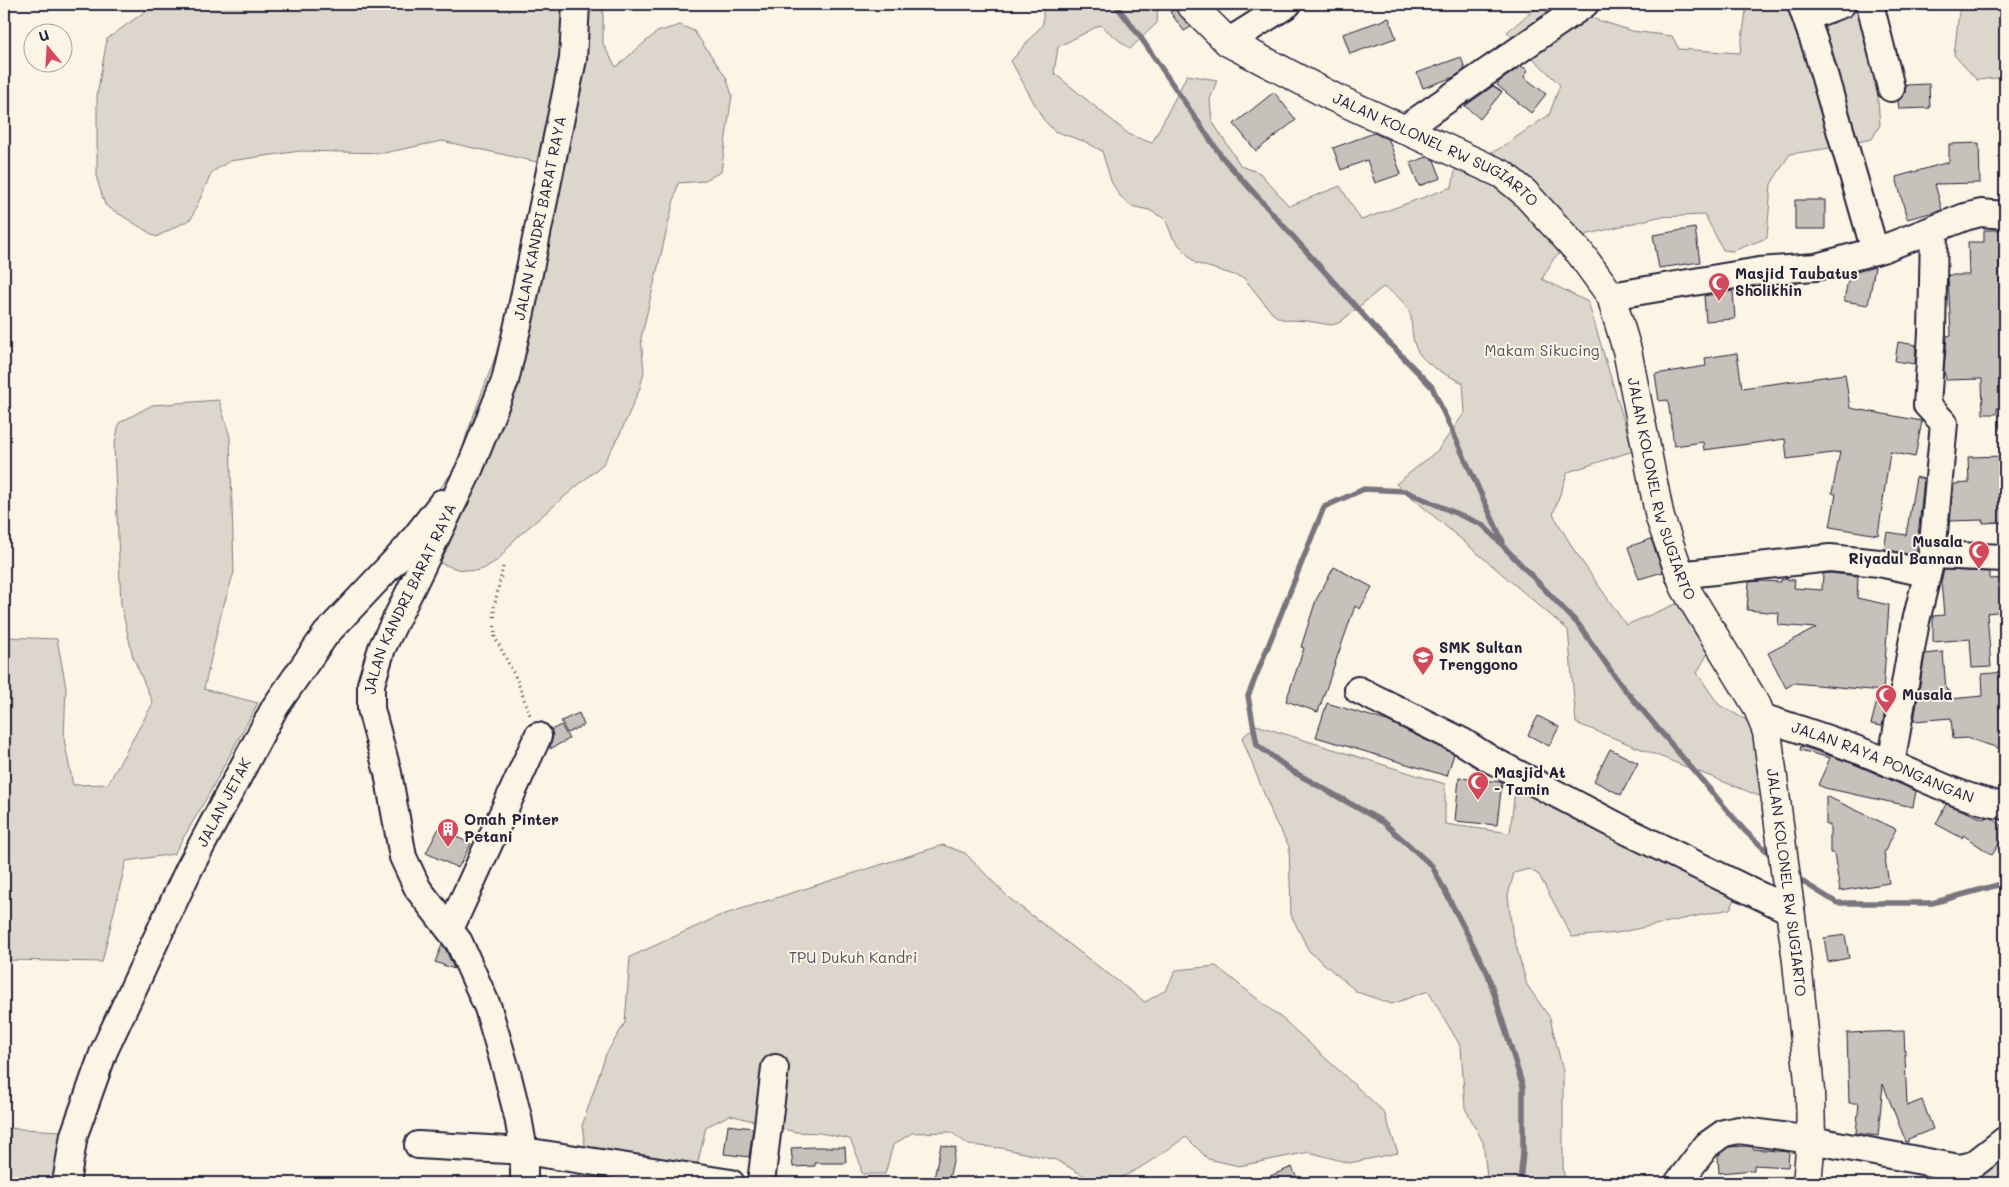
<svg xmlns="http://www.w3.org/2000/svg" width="2009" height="1187" font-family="Mali,sans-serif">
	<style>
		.green { fill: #dcd6cc; stroke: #7f7c84 }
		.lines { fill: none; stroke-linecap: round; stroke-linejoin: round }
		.stream { stroke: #78757e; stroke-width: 5.5 }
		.building { fill: #c6c1bb; stroke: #22223b }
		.minor-casing { stroke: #22223b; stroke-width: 30 }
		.major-casing { stroke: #22223b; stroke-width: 31 }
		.path { stroke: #22223b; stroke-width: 3; stroke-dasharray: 1 4; stroke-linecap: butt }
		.minor { stroke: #fcf5e5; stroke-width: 26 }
		.major { stroke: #fcf5e5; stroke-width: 28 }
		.labels { text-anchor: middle; stroke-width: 4; stroke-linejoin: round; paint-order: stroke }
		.street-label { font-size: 15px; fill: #22223b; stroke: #fcf5e5 }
		.poi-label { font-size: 15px; font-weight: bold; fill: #22223b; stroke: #fcf5e5; text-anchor: start }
		.park-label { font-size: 15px; fill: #504f5f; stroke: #fcf5e5 }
	</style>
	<rect width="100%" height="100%" fill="#fcf5e5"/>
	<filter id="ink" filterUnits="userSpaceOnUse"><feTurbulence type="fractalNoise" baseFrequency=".02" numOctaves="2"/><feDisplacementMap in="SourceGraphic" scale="10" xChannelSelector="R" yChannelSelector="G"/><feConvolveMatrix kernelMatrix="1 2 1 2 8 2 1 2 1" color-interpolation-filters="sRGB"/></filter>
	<g filter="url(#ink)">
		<!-- green -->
		<path class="green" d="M155 4H603V44L616 67 657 32 680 25 694 31 726 77 732 95 721 172 703 181 678 183 641 338 644 372 640 388 620 434 603 464 516 538 498 560 483 569 475 571 457 569 437 562 426 508 460 461 466 436 508 322 537 162 442 141 384 153 300 151 230 161 212 172 191 219 156 237 105 205 97 179V95L107 39Z
			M1043 4H1158L1157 23 1130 49 1100 25 1058 47 1054 73 1130 135 1152 143 1187 75 1217 80 1210 100 1212 121 1241 166 1260 173 1289 206 1340 186 1361 220 1452 187 1456 165 1497 150 1549 115 1560 85 1507 32 1541 4H1548L1632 31 1672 36 1679 49 1740 53 1747 4H1878L1897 51 1877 89 1880 125 1872 139 1824 149 1790 154 1771 184 1767 238 1733 251 1723 250 1705 215 1658 217 1585 235 1554 258 1542 279 1588 302 1633 451 1568 472 1553 514 1574 550 1626 625 1681 602 1710 649 1697 673 1719 705 1750 722 1772 801 1576 723 1568 630 1396 484 1438 450 1465 412 1463 383C1447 375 1428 367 1418 352 1412 342 1412 328 1411 317 1408 304 1394 292 1383 287L1339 323 1331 325 1307 321 1286 320 1279 318 1272 313 1244 278 1195 263 1173 238 1165 219 1149 210 1131 206 1119 195 1111 181 1102 151 1086 142 1054 131 1043 119 1011 61 1043 24Z
			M1960 4H2005V77L1977 80 1954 55Z
			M219 400 230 437 234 572 221 614 204 689 258 703 206 799 174 854 126 861 102 962 4 960V637L57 639 66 687 64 739 73 785 108 784 153 703 133 657 121 605 114 448 119 423 152 405Z
			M1256 725 1445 784V824L1510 833 1516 780 1742 887 1730 909 1617 933 1572 937 1539 875 1529 869 1514 873 1508 895 1512 931 1527 985 1550 1018 1563 1071V1166L1565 1183H1477L1487 1177 1483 1142 1465 1108 1461 1047 1428 991 1392 1004 1357 992 1309 951 1291 915 1289 846 1275 821 1242 738Z
			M943 845 965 853 1009 898 1145 1002 1166 990 1176 970 1216 966 1284 1020 1384 1112 1398 1153 1349 1163 1309 1152 1239 1166 1208 1159 1186 1137C1163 1152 1125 1183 1097 1183L1056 1160 1001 1148 969 1145 951 1132 912 1133 893 1145 885 1174H862L859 1160 850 1139 820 1133 795 1132 730 1115 706 1127 697 1166 741 1175 747 1183H591L582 1126 606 1054 625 1023 630 957 719 916Z
			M4 1128 61 1131 55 1183H4Z
			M2005 1158V1183L1975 1182Z"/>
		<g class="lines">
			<!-- stream -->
			<path class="stream" d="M1115 4 1139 35 1222 157 1373 326 1432 387 1503 542
				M1795 877 1837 903H1932L2005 883
				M1520 1183 1523 1152V1087L1488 974 1432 866 1383 822 1292 771 1257 745 1248 696 1324 507 1364 489 1405 491 1483 525 1579 625 1621 685 1745 831 1773 857"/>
		</g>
		<!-- building -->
		<path class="building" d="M1175 9 1191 27 1184 31 1170 12Z
			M1389 18 1396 38 1350 54 1343 34Z
			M1461 57 1465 69 1454 77 1423 88 1417 73Z
			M1521 66 1528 70 1524 77 1546 94 1531 113 1497 85 1500 81Z
			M1929 84 1930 108 1899 109 1898 101 1905 93 1906 85Z
			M1493 86 1502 92 1480 119 1465 106Z
			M1274 92 1296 120 1256 151 1234 124Z
			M1374 133 1389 140 1401 174 1375 183 1367 160 1341 170 1333 148Z
			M1979 143 1980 183 1935 184 1942 210 1907 219 1896 177 1949 162V144Z
			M1427 157 1434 160 1441 178 1419 186 1410 163Z
			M1795 200H1825V229H1795Z
			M1695 228 1700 262 1659 268 1653 235Z
			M1984 230H2005V256H1999L2000 296H2005V408H1997V414H1983L1982 379 1946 380 1944 370 1947 336 1951 335 1948 275H1969L1968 242H1984Z
			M1875 267 1868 305 1844 301 1849 274Z
			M1733 291 1735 319 1706 321 1704 296Z
			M1898 342 1916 345 1915 364 1895 361Z
			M1737 353 1742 388 1845 374 1850 408 1922 421 1915 457 1890 452 1878 535 1830 527 1836 494 1832 493 1840 452 1787 459 1785 439 1704 450 1703 442 1674 446 1668 400 1659 401 1655 374 1706 366 1705 358Z
			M2005 456V522L1983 523V520L1950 521 1954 484 1969 483 1968 457Z
			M1916 477 1924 479 1916 556 1884 549 1887 532 1906 535Z
			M1651 539 1663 572 1639 579 1628 547Z
			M1334 567 1372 587 1360 609 1355 606 1318 712 1286 701 1304 648 1301 647 1316 600Z
			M1944 570 1990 572V579L2005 578V611L1987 613 1991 667 1972 668 1970 639 1933 642V616L1944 615 1941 582Z
			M1830 573 1858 576 1857 598 1889 605 1883 691 1794 683 1786 688 1768 653 1816 628 1778 625 1779 613 1747 610 1749 582 1761 581 1781 582V579L1795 580 1794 588 1822 590 1823 574Z
			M1943 652 1946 690H1948L1949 699 1983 696 1982 674 2005 672V750L1967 738 1953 739 1951 718 1914 721 1925 654Z
			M1878 697 1887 700 1882 726 1871 724Z
			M1327 703 1387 721 1454 754 1447 776 1316 737Z
			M579 713 584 725 567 733 561 721Z
			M1538 716 1559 727 1549 746 1528 735Z
			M561 725 569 739 550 749 553 735 551 730Z
			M1801 746 1854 764 1916 791 1913 807 1825 788 1818 785 1830 758 1800 750Z
			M1610 749 1638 763 1621 795 1594 781Z
			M1459 778 1502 782 1497 825 1455 821Z
			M1826 796 1896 829 1884 853 1889 883 1840 891 1834 853H1830V825H1826Z
			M1946 804 1984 819 1986 817 1992 818 2005 828V835L1992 855 1963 835 1962 838 1936 824Z
			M439 828 471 844 458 868 426 853Z
			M1845 935 1849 958 1828 962 1824 938Z
			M442 945 446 950 454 969 435 962Z
			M1904 1031 1907 1106 1922 1100 1933 1129 1908 1139V1142H1906L1883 1084 1878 1136 1856 1133 1859 1103H1849L1847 1033Z
			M728 1125 753 1128 749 1157 724 1154Z
			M941 1145 956 1148 948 1183H933Z
			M1745 1146 1753 1147V1149L1789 1152 1788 1167 1754 1165V1170L1719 1173 1718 1156 1730 1147Z
			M814 1147H845L846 1163H815V1166L793 1167 791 1148Z
			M1292 1167 1299 1183H1253Z"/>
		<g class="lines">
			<!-- minor casing -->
			<g class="minor-casing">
				<g id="minor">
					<path d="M1801 4 1817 50 1875 251"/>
					<path d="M1870 4 1891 88"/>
					<path d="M1807 17 1842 4"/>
					<path d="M1228 42 1288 4"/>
					<path d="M1403 130 1585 4"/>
					<path d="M1611 296 1759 271 1816 267 1882 249 1965 217 1981 213 2005 215"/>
					<path d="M1932 555 2005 558"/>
					<path d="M1679 575 1830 558 1879 563 1926 573"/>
					<path d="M1358 690 1463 742 1490 759 1625 830 1791 911"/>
					<path id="s1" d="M1761 717C1799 729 1837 741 1873 756 1917 774 1958 798 2005 806"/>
					<path d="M1891 764 1916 621 1932 555 1944 423 1927 405 1932 333 1934 230"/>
					<path d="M450 929 538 736"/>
					<path d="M418 1145 524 1151 731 1183"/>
					<path id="s2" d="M66 1183 74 1135 104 1051 189 869 275 707 326 634 407 548 442 503"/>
					<path id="s3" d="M524 1183V1151L518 1117 507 1073 488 1008 459 942 418 889 403 857 388 773 371 709V684L382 648 469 470 505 381 521 312 573 59 576 4"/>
					<path d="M761 1183 775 1068"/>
					<path d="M1678 1183 1707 1145 1724 1133 1739 1130 1811 1140 1959 1168 1973 1165 2005 1140"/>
				</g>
			</g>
			<!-- major casing -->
			<g class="major-casing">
				<g id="major">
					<path id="s4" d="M1190 4 1228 42 1333 97 1502 174 1524 192 1580 253 1611 296 1627 350 1660 518 1685 588 1757 706 1767 732 1797 962 1810 1091 1811 1140 1807 1183"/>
				</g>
			</g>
			<!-- path -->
			<path class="path" d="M503 567 494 608 495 637 517 680 531 718"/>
			<!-- minor -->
			<use href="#minor" class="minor"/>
			<!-- major -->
			<use href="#major" class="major"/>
		</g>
	</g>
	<!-- icons -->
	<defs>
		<g id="mosque-pin" transform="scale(1.125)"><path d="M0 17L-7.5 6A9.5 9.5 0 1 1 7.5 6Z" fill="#d1495b" stroke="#fcf5e5"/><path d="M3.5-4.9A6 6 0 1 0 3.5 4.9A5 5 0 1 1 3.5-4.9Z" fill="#fff"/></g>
		<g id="school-pin" transform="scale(1.125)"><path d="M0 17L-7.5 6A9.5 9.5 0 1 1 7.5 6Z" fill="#d1495b" stroke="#fcf5e5"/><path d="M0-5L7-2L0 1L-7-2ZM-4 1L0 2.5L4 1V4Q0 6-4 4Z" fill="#fff"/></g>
		<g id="building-pin" transform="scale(1.125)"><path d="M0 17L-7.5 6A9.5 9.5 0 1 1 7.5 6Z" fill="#d1495b" stroke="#fcf5e5"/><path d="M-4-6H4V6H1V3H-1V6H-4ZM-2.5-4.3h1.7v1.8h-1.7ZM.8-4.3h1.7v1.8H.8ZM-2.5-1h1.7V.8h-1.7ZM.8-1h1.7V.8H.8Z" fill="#fff"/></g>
	</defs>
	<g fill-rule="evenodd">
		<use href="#mosque-pin" x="1719" y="283"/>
		<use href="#mosque-pin" x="1979" y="551"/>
		<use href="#school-pin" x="1423" y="657"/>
		<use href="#mosque-pin" x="1886" y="695"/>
		<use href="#mosque-pin" x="1478" y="782"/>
		<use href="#building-pin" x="448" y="829"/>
	</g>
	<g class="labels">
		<!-- street labels -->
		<g class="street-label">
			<text dy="5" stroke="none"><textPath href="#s4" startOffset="288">JALAN KOLONEL RW SUGIARTO</textPath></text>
			<text dy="5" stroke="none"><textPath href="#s3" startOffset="1029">JALAN KANDRI BARAT RAYA</textPath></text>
			<text dy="5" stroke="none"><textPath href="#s4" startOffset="722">JALAN KOLONEL RW SUGIARTO</textPath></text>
			<text dy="5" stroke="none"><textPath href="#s3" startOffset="624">JALAN KANDRI BARAT RAYA</textPath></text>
			<text dy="5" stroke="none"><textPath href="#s1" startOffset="130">JALAN RAYA PONGANGAN</textPath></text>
			<text dy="5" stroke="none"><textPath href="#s2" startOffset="414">JALAN JETAK</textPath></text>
			<text dy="5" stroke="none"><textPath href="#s4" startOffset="1142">JALAN KOLONEL RW SUGIARTO</textPath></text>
		</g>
		<!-- poi labels -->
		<g class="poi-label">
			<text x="1735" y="279">Masjid Taubatus<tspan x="1735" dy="17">Sholikhin</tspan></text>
			<text x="1963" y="547" text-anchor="end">Musala<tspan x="1963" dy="17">Riyadul Bannan</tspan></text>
			<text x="1439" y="653">SMK Sultan<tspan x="1439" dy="17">Trenggono</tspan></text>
			<text x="1902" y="700">Musala</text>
			<text x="1494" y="778">Masjid At<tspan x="1494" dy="17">- Tamin</tspan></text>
			<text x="464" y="825">Omah Pinter<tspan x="464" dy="17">Petani</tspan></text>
		</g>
		<!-- park labels -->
		<g class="park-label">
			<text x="1542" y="356">Makam Sikucing</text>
			<text x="853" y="963">TPU Dukuh Kandri</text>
		</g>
	</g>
	<!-- margin -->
	<rect width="2009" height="1187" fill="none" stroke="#fcf5e5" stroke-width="20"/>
	<rect x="10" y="10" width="1989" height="1167" fill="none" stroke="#22223b" stroke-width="2" filter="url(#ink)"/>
	<!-- north arrow -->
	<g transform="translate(48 48) rotate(342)"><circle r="24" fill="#fcf5e5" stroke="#a5a1a1"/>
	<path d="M0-4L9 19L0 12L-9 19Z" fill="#d1495b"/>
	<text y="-8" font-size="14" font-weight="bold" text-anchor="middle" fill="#22223b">U</text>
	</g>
</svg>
